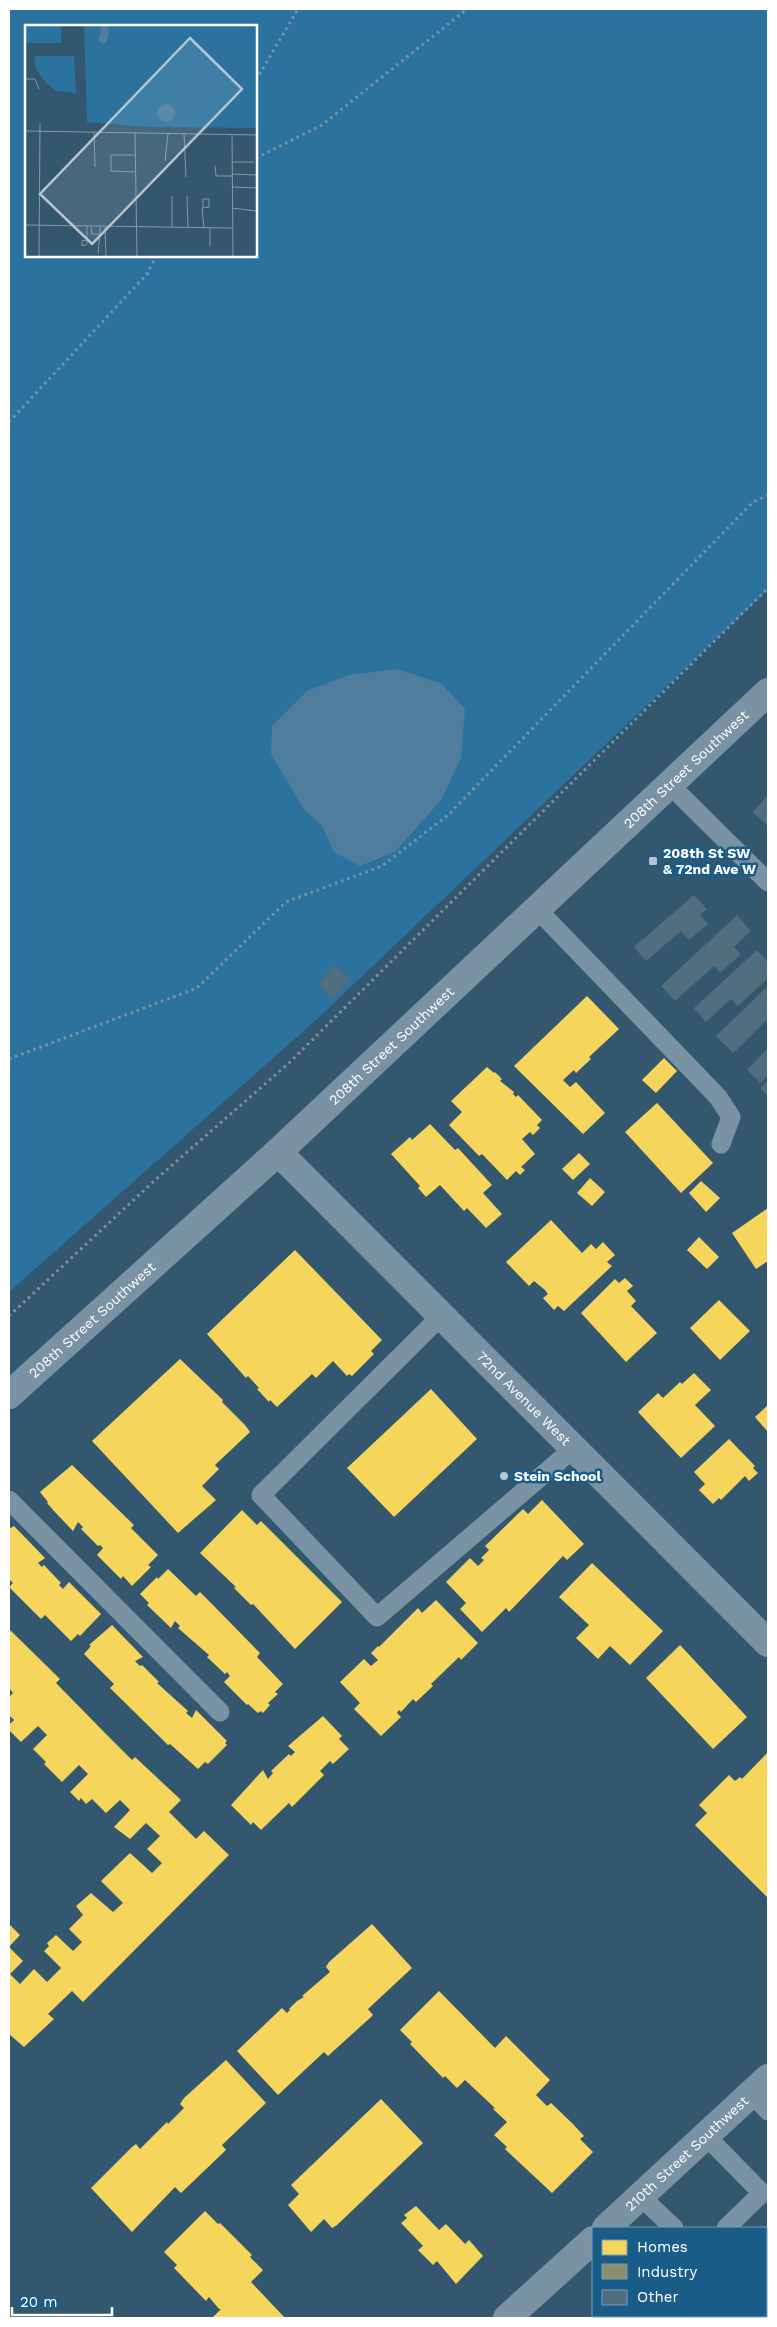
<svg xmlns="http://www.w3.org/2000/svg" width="777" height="2327" font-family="'Work Sans',sans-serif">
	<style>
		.green { fill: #2b729e; fill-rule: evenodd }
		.water { fill: #4f7d9c }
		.homes { fill: #f6d55c }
		.industry { fill: #8c8c6e }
		.building { fill: #516e81 }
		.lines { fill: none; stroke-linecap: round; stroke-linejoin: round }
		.path { stroke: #7a93a4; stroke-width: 3; stroke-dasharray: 2.5 4; stroke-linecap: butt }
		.service { stroke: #7a93a4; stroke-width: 19 }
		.tertiary { stroke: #7a93a4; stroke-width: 28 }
		.poi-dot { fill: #b8c4cd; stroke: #1a5c88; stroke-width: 2 }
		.labels { text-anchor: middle; stroke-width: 5; stroke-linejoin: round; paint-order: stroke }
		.street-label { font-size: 14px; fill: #fff; stroke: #1a5c88 }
		.poi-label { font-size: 14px; font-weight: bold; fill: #fff; stroke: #1a5c88; text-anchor: start }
		.inset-road { fill: none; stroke: #859aa9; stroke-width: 1 }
		.view { fill: #b8c4cd; fill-opacity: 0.15; stroke: #b8c4cd; stroke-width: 2.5 }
		.inset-edge { fill: none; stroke: #fff; stroke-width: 2.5 }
	</style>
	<rect width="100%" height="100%" fill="#33576f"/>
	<!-- green -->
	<path class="green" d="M9 9H768V590L315 1021 9 1292ZM26 26H256V256H26Z"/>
	<!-- water -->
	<path class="water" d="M398 669 442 684 465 709 461 758 441 800 396 851 360 866 334 852 322 826 303 808 271 754 272 726 307 691 349 675Z"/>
	<!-- homes -->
	<path class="homes" d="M587 996 619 1029 589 1057 591 1059 576 1073 574 1070 563 1080 570 1087 576 1082 605 1113 583 1134 514 1066Z
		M664 1058 677 1071 656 1093 642 1080Z
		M487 1067 494 1073 495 1072 502 1079 500 1081 514 1092 513 1094 516 1097 518 1095 542 1120 537 1125 540 1128 533 1135 530 1132 522 1139 535 1154 521 1167 525 1170 520 1175 516 1171 507 1180 482 1154 479 1156 449 1125 462 1112 451 1101Z
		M657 1103 713 1163 681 1193 625 1132Z
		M430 1124 455 1150 458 1148 492 1185 483 1193 502 1214 486 1228 467 1208 464 1211 440 1185 426 1197 418 1188 420 1186 391 1154 410 1137 412 1140Z
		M579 1153 590 1164 573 1180 562 1169Z
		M590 1178 605 1192 592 1206 577 1193Z
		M701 1181 720 1198 706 1212 689 1193Z
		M768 1208V1261L756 1269 732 1233Z
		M551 1220 582 1253 591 1244 596 1249 603 1242 615 1255 607 1262 612 1266 564 1311 558 1306 554 1310 543 1298 548 1294 545 1290 534 1281 529 1286 506 1262Z
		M699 1237 719 1257 707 1269 687 1250Z
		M295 1250 382 1340 371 1351 374 1354 352 1376 349 1374 347 1376 333 1361 316 1378 312 1374 277 1407 270 1400 269 1402 257 1389 259 1388 248 1376 246 1378 207 1334Z
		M625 1278 633 1286 627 1291 636 1301 631 1306 657 1333 626 1362 581 1313 615 1279 619 1283Z
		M719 1300 750 1331 720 1360 690 1328Z
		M180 1359 223 1400 222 1402 245 1425 250 1432 215 1465 219 1469 202 1486 216 1500 178 1533 92 1441Z
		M694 1373 711 1390 695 1405 715 1426 681 1458 638 1412 658 1393 663 1398 680 1382 682 1384Z
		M431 1389 477 1439 394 1517 347 1468Z
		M768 1405V1432L755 1417Z
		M729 1439 755 1466 753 1468 758 1473 749 1481 745 1476 721 1500 719 1498 713 1504 699 1490 705 1484 694 1472Z
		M72 1465 134 1525 131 1528 158 1555 148 1565 151 1567 132 1586 123 1576 121 1579 97 1555 103 1548 100 1545 98 1546 81 1529 83 1527 78 1522 73 1531 54 1511 47 1503 48 1502 40 1492Z
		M542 1500 584 1544 567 1560 563 1556 509 1612 506 1608 482 1632 460 1609 466 1603 446 1582 470 1558 478 1566 484 1560 481 1558 489 1550 485 1546 523 1509 528 1514Z
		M242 1510 257 1525 261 1521 342 1602 295 1649 253 1604 251 1605 234 1588 236 1587 200 1553Z
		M14 1526 45 1558 38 1563 42 1567 44 1565 61 1583 59 1585 63 1589 69 1582 101 1614 80 1636 78 1634 71 1641 45 1615 41 1619 9 1587 13 1583 9 1579V1529Z
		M592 1563 663 1631 630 1665 610 1646 598 1659 576 1638 589 1625 559 1597Z
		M168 1569 196 1596 200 1592 211 1603 260 1653 257 1657 283 1684 275 1692 278 1694 268 1703 270 1705 263 1713 261 1711 258 1713 248 1704 247 1705 224 1682 230 1676 227 1672 225 1674 207 1657 209 1655 178 1628 180 1626 175 1621 171 1628 147 1605 149 1603 140 1594 157 1577 158 1579Z
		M436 1600 478 1643 461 1660 459 1657 431 1684 433 1686 416 1702 413 1699 401 1712 399 1710 397 1713 401 1717 381 1736 354 1709 360 1703 340 1682 364 1659 371 1666 378 1660 371 1653 378 1646 379 1647 418 1608 422 1613Z
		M112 1625 143 1657 135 1661 140 1666 142 1665 159 1682 157 1683 188 1711 186 1713 192 1718 196 1710 227 1741 225 1743 227 1745 208 1764 205 1762 198 1769 170 1744 168 1745 110 1688 114 1684 84 1654 91 1646 89 1645Z
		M9 1629 60 1679 56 1683 105 1733 132 1760 135 1757 181 1800 169 1812 196 1839 204 1831 229 1855 83 2002 72 1991 48 2014 54 2019 24 2047 9 2034V1924L20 1935 9 1947 23 1961 10 1974 20 1984 34 1969 47 1982 61 1968 44 1951 49 1946 47 1943 56 1935 73 1951 82 1942 69 1929 83 1915 76 1906 91 1893 113 1912 123 1903 101 1881 130 1853 152 1873 162 1863 147 1849 160 1836 146 1823 130 1839 114 1827 130 1810 120 1800 106 1813 92 1799 86 1804 81 1798 79 1801 70 1792 88 1774 79 1765 62 1782 44 1764 46 1762 33 1749 47 1735 38 1726 21 1742 9 1730V1725L14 1720 9 1715V1697L13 1693 9 1688Z
		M680 1645 747 1717 713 1749 646 1678Z
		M323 1716 342 1736 339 1739 349 1749 333 1764 330 1761 320 1771 324 1775 292 1807 289 1803 261 1830 253 1822 251 1825 231 1805 263 1770 268 1779 273 1773 271 1771 289 1754 291 1756 295 1752 288 1746Z
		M768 1752V1898L695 1825 707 1813 699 1805 729 1775 735 1781 740 1777 742 1779Z
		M372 1924 412 1968 368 2009 373 2015 371 2017 328 2056 324 2052 278 2095 237 2051 282 2008 287 2013 290 2010 289 2009 297 2001 304 1997 302 1996 330 1972 326 1967 329 1962Z
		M439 1991 495 2048 506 2036 550 2080 536 2095 547 2106 551 2103 573 2124 584 2136 580 2139 593 2152 552 2193 508 2152 505 2149 507 2147 494 2135 507 2122 493 2109 495 2108 465 2080 457 2088 445 2076 443 2078 410 2044 412 2042 400 2030Z
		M226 2060 266 2103 222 2145 226 2150 181 2193 175 2187 132 2232 91 2188 132 2147 136 2144 140 2149 167 2122 168 2124 184 2108 180 2104 184 2098Z
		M381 2099 423 2143 337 2225 332 2228 324 2219 311 2232 288 2205 299 2194 291 2185Z
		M416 2206 439 2230 446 2224 465 2244 469 2240 483 2256 456 2284 437 2261 433 2265 418 2250 423 2246 401 2223 407 2218 404 2215Z
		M205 2211 218 2224 220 2223 252 2255 250 2257 263 2270 251 2282 285 2318H212L221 2309H219L209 2297 206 2301 174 2268 177 2265 164 2252Z"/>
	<!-- industry -->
	<path class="industry" d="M626 2316H668L671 2318H623Z"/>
	<!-- building -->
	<path class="building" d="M768 795V826L753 812Z
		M694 895 707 909 700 915 708 924 689 940 681 931 646 961 634 947Z
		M737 915 751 931 734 947 741 954 720 973 714 966 675 1001 661 986Z
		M757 950 768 962V978L738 1006 731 999 706 1022 694 1008Z
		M335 965 351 980 333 999 317 984Z
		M768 986V1019L733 1053 716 1036Z
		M768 1048V1075L761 1083 747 1070Z
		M768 1080V1096L760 1088Z"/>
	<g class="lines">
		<!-- path -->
		<path class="path" d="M256 80 298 9
			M256 158 322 125 467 9
			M9 422 147 274 156 256
			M9 1059 197 988 286 902 382 866 448 815 753 502 768 495
			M9 1316 154 1181 289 1063 768 588"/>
		<!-- service -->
		<path class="service" d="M670 785 768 882
			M537 909 718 1097 731 1117 721 1144
			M441 1316 261 1495 377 1617 573 1449
			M9 1500 220 1712
			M752 2094 768 2111
			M706 2136 762 2193 726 2228
			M641 2197 674 2228
			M688 2316 691 2318"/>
		<!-- tertiary -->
		<g class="tertiary">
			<path id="s1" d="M278 1152 768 1643"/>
			<path id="s2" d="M9 1395 278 1152 768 692"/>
			<path id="s3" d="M606 2228 768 2078"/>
			<path d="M507 2318 593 2240"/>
		</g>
	</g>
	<!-- markers -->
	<g class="poi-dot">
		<rect x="648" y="856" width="10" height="10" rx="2.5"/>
		<circle cx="504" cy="1476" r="5"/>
	</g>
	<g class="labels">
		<!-- street labels -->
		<g class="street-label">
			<text dy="5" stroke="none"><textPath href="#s2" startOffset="922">208th Street Southwest</textPath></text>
			<text dy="5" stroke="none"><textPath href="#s2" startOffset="518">208th Street Southwest</textPath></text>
			<text dy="5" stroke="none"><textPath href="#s2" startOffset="112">208th Street Southwest</textPath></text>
			<text dy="5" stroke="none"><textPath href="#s1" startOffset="348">72nd Avenue West</textPath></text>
			<text dy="5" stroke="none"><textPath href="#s3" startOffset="110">210th Street Southwest</textPath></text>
		</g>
		<!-- poi labels -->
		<g class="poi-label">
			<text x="663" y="858">208th St SW<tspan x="663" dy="16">&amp; 72nd Ave W</tspan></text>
			<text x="514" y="1481">Stein School</text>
		</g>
	</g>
	<!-- overview -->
	<g transform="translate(25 25)">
		<rect width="232" height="232" fill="#33576f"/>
		<path d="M0 0H36V18H0ZM59 0H232V103L121 102 62 97ZM9 31H49L51 68 31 66 21 58 11 44Z" fill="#2b729e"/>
		<path d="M77 0H85L82 17 78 19 73 16ZM132 88a9 9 0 1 1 18 0a9 9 0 1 1-18 0Z" fill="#4f7d9c"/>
		<path class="inset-road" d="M0 54H10L14 64M0 106 233 110M69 107 70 142M110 108 112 232M159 109 161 152M207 110 208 232M110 130H86V146L110 147M140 136 143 109M207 137H229M190 141 191 151H207M207 149 232 150M207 162 233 163M147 171V202M162 171 163 203M178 182V174H184V182L177 183 179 203M207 183 232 186M0 200 207 203M66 202 67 209H75V202M80 202 81 232M62 215 57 216V221L61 220 62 218V201M185 221V203M73 229 75 209M14 232 15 98"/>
		<path class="view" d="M165 13 217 64 67 219 15 169Z"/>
		<rect width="232" height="232" class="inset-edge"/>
	</g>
	<!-- border -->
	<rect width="777" height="2327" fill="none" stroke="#ffffff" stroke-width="20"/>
	<!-- legend -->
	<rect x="592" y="2227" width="175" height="90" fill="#1a5c88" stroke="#769db8"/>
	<rect x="602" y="2240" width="25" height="15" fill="#f6d55c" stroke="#769db8"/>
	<text x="637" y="2252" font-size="15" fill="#ffffff">Homes</text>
	<rect x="602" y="2264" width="25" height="15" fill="#8c8c6e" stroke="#769db8"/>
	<text x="637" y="2277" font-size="15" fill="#ffffff">Industry</text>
	<rect x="602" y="2290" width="25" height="15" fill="#516e81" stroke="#769db8"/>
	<text x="637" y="2302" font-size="15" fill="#ffffff">Other</text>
	<!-- scale -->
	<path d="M12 2307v8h100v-8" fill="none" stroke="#ffffff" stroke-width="2.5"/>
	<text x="20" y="2307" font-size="15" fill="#ffffff" stroke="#1a5c88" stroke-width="4" paint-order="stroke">20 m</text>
</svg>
